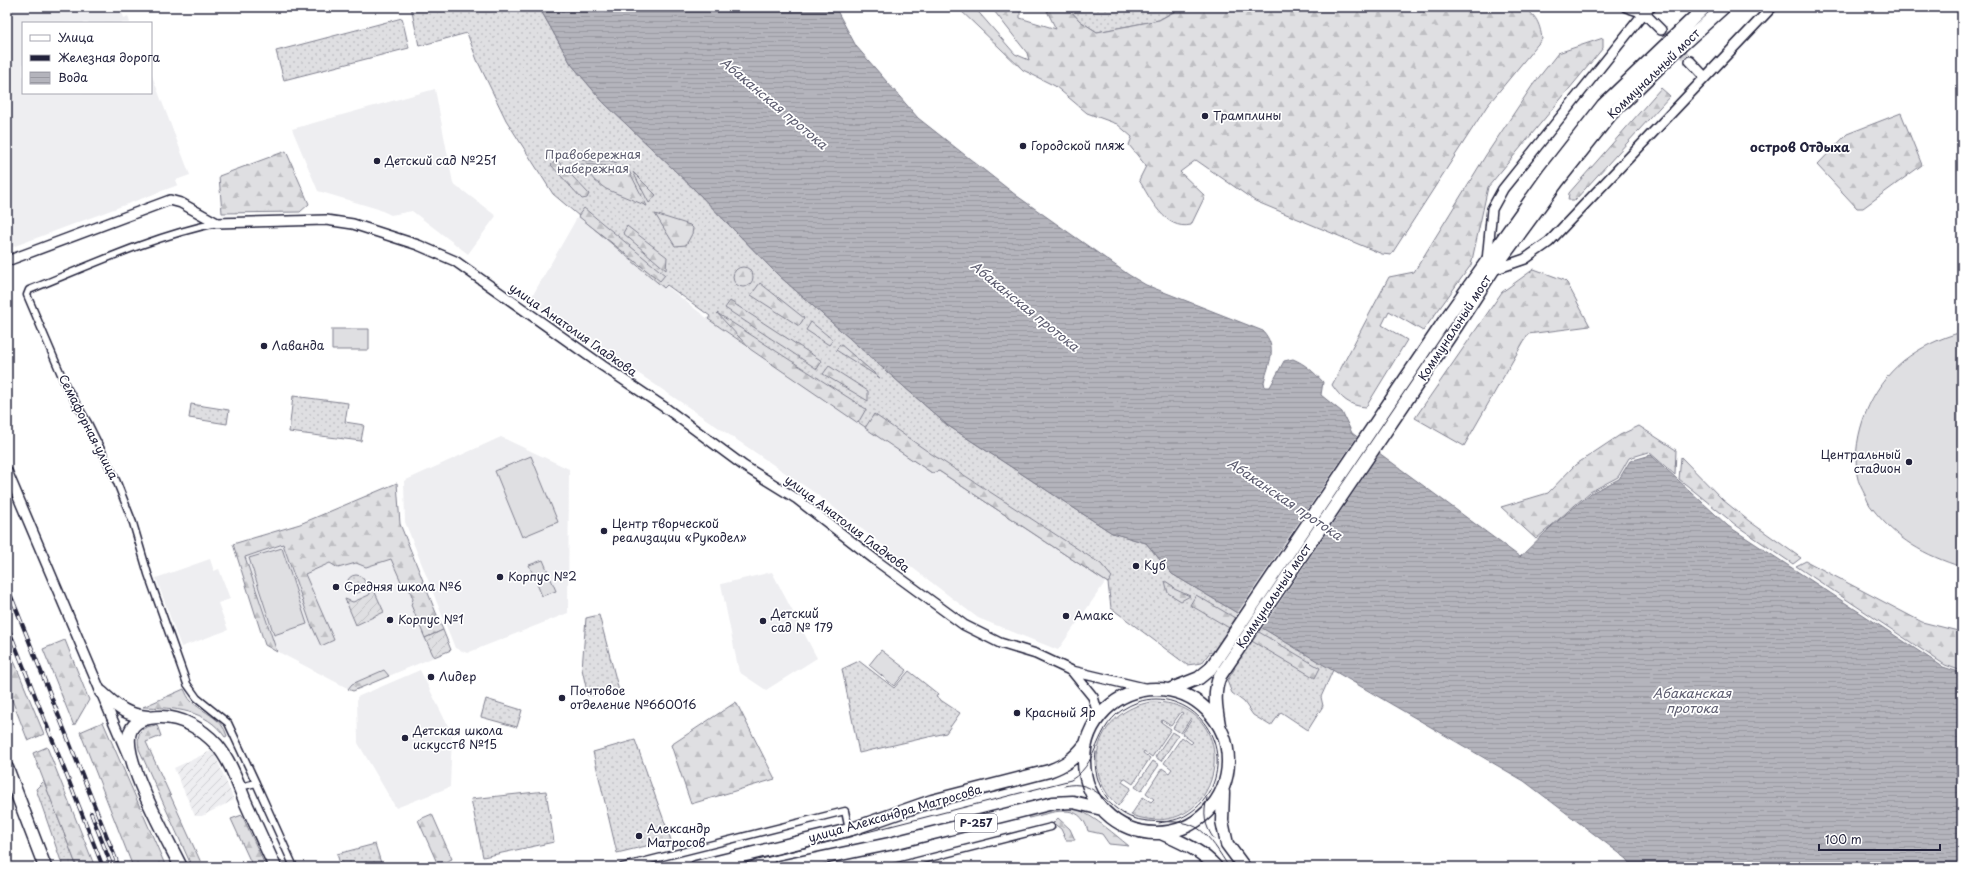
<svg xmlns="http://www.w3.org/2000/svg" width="1969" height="874" font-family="'Playpen Sans',sans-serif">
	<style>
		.built { fill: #eeeef1 }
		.industrial { fill: url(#industrial-furrows) }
		.grass { fill: url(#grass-dots); stroke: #80808e }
		.forest { fill: url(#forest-firs); stroke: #80808e }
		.garden { fill: url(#garden-furrows); stroke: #80808e }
		.pitch { fill: #dfdfe2; stroke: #80808e }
		.water { fill: url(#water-rules); stroke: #7a7a88 }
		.pier { fill: #fff }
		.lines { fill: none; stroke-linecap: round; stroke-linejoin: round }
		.secondary-tunnel { stroke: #d3d3d8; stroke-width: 9; stroke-dasharray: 9 4.5; stroke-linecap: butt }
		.street-casing { stroke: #22223b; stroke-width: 9 }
		.secondary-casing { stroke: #22223b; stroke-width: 12 }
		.highway-casing { stroke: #22223b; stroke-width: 15 }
		.street { stroke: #fff; stroke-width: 6 }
		.secondary { stroke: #fff; stroke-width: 9 }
		.highway { stroke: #fff; stroke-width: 12 }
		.tram { stroke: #22223b; stroke-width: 1 }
		.rail-casing { stroke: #22223b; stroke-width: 4 }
		.rail { stroke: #fff; stroke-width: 2.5; stroke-dasharray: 8; stroke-linecap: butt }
		.poi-dot { fill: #22223b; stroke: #fff; stroke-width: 1.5 }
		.labels { text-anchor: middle; stroke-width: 3.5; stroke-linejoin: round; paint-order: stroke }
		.shield { fill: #fff; stroke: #646476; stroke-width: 1 }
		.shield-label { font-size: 11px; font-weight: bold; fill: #22223b }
		.street-label { font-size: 12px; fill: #22223b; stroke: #fff }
		.poi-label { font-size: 12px; fill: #22223b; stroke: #fff; text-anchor: start }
		.park-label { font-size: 12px; fill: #5b5b6d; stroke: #fff }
		.water-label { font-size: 13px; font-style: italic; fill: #5c5c6f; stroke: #fff }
		.neighbourhood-label { font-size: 13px; font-weight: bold; fill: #22223b; stroke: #fff }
	</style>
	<defs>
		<pattern id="industrial-furrows" width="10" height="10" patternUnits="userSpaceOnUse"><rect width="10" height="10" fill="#eeeef1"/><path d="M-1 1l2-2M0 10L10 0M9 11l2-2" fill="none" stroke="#ccccd0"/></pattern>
		<pattern id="grass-dots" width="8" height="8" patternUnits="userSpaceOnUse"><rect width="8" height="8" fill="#dfdfe2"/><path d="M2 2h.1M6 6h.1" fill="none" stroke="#bfbfc3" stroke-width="1.8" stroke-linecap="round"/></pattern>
		<pattern id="forest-firs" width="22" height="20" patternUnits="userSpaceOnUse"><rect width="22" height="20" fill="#dfdfe2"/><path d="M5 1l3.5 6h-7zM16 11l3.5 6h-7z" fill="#bfbfc3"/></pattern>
		<pattern id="garden-furrows" width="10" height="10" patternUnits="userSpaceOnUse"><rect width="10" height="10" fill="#dfdfe2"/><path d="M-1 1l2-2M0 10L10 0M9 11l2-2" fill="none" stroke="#bfbfc3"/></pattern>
		<pattern id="water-rules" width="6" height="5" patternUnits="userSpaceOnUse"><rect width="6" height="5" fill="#b4b4bc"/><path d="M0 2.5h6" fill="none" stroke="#9a9aa2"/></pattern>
	</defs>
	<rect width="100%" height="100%" fill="#fff"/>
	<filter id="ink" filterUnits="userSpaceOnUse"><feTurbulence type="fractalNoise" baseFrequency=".025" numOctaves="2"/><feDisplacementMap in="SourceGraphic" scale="8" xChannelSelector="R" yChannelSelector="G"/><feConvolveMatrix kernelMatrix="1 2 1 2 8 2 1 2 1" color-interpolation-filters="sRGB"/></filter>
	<g filter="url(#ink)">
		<!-- built -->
		<path class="built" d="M7 7H120L124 18 128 16 130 23H23V93H151V73L190 175 176 180 178 185 7 249Z
			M435 89 453 183 496 216 468 254 412 211 391 215 378 209 318 191 292 129Z
			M578 216 708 319 750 349 932 473 939 471 1106 581 1058 650 978 618 815 493 530 300Z
			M501 437 569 469 568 613 467 653 455 648 405 522 404 481Z
			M397 483 400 524 451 650 353 691 265 645 233 544 300 524Z
			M210 559 214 571 219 569 230 599 218 603 228 630 181 647 156 578Z
			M772 572 817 658 766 690 739 672 721 584Z
			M420 670 452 734 450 787 396 808 358 743 357 697Z"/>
		<!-- industrial -->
		<path class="industrial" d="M213 750 234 800 202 816H195L174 768Z"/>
		<!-- grass -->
		<path class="grass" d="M411 7H539L571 64 603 102 694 189 777 274 947 425 1112 533 1146 543 1172 574 1333 670 1321 697 1323 706 1308 730 1281 712 1271 726 1253 715 1244 702 1232 693 1227 681 1235 668 1210 652 1202 663 1187 665 1111 608 1108 583 939 471 932 473 708 319 710 316 667 285 664 288 553 194 506 120 477 60 467 33 419 46Z
			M1067 7H1194L1193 9 1171 13 1159 20 1097 32 1080 21Z
			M402 18 409 48 284 80 276 51Z
			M293 396 348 403 345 422 364 425 361 441 289 432Z
			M191 404 229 410 227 424 189 418Z
			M347 584a9 9 0 1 1 18 0a9 9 0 1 1-18 0Z
			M599 615 619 691 588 696 582 669 586 618Z
			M859 661 894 688 909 671 938 694 936 697 960 713 946 733 859 753 842 669Z
			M486 699 522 710 517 727 481 717Z
			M1151 702C1249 700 1226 848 1131 815L1143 797 1151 802 1154 799 1146 793 1162 768 1169 773 1172 769 1164 763 1182 737 1191 744 1193 742 1182 734 1192 719 1191 718 1181 733 1173 728 1183 713 1181 712 1171 726 1162 720 1161 722 1171 729 1152 757 1144 751 1143 753 1150 758 1133 784 1124 778 1122 782 1131 788 1118 806C1078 769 1098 711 1151 702Z
			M1172 732 1178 736 1161 761 1155 757Z
			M635 740 671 840 617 853 593 752Z
			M1153 761 1159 765 1141 791 1135 787Z
			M44 781 77 867H63L36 789Z
			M546 791 554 842 483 857 471 799Z
			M375 844 381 863 366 867H341L337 854Z"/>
		<!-- forest -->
		<path class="forest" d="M957 7H974L1015 54 1029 60 1027 53 991 7H1020V18L1056 29 1045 7H1067L1080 21 1097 32 1159 20 1181 8 1193 9 1194 7H1518C1535 11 1540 23 1542 39L1487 106 1391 255 1382 254 1255 201 1196 160 1180 172 1205 196 1191 225C1165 231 1150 198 1139 180L1146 166 1129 145 1132 137 1117 124 1087 113 1055 86 1023 70Z
			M1603 38V48L1488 187 1471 265 1423 331 1389 311 1382 325 1407 340 1366 407C1349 406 1341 398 1332 385L1389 277 1414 272 1486 155 1532 86 1558 53Z
			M1661 88 1670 96 1575 200H1568L1569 193Z
			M1901 113 1922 165 1863 208H1857L1817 165 1847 134Z
			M286 151 309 204 300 212 222 213 219 176Z
			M581 151 617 163 579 160 576 154Z
			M557 160 589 194 587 198 582 199 551 165Z
			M581 164 627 167 647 206 606 189 595 181Z
			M633 172 656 195 649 203Z
			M584 208 665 275 660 281 578 216Z
			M655 214 690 225 693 228 692 234 686 245 675 246Z
			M627 226 667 257 666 270 623 233Z
			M733 277a10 10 0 1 1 20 0a10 10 0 1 1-20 0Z
			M1534 269 1564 280 1567 283 1590 326 1528 334 1464 446 1415 418 1502 292Z
			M760 283 804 318 799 326 751 295Z
			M730 301 822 361 817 369 725 308Z
			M717 313 866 409 858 423 750 349Z
			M811 322 833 340 829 345 806 330Z
			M840 344 880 378 836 350Z
			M829 366 868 391V401L823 374Z
			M874 414 930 453 1101 564 1112 577 1108 583 939 471 932 473 865 428Z
			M1639 426 1676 450 1675 475 1649 452 1629 458 1618 477 1590 492 1536 539 1501 507 1548 493 1575 465 1620 435Z
			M1681 457 1723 500 1749 521 1801 558 1793 564 1737 526 1679 479Z
			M397 483 400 524 443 630 425 638 411 605 413 599 409 588 403 586 391 559 366 567 356 563 338 568 330 563 305 574 334 640 321 646 310 622 283 544 245 557 277 652 265 645 233 544 300 524Z
			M1806 561 1922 622 1962 632V671L1945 665 1796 566Z
			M1165 581 1173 586 1174 589 1190 596 1181 601 1168 593Z
			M1196 595 1320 668 1315 678 1190 605Z
			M65 640 89 700 74 726 43 649Z
			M7 644 44 734 28 741 7 687Z
			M384 670 389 676 353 691 348 689 352 684Z
			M184 689C186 693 188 698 191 701 203 713 222 717 227 736L225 737C206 709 174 708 143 707Z
			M736 702 775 779 691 804 671 745Z
			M103 722 166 867H133L80 732Z
			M157 725 161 736 146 742 203 867H192L139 749C136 731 141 727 157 725Z
			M47 747 95 867H77L33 753Z
			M1065 806C1084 807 1114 834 1129 846L1109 844 1102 834 1088 831C1080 800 1052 813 1029 818L1027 816Z
			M432 814 452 859 438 865 418 820Z
			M242 815 266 867H253L231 819Z
			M1058 818 1070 829 1075 840H1066L1061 829 1053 823Z"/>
		<!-- garden -->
		<path class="garden" d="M373 588 384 612 356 625 345 599 353 602 369 595Z
			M443 630 451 650 434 657 425 638Z"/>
		<!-- pitch -->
		<path class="pitch" d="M332 329H369V350H332Z
			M1962 332V567C1924 555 1897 540 1872 508 1869 505 1867 499 1865 495 1862 489 1858 482 1857 475 1852 434 1870 388 1903 361 1921 347 1940 338 1962 332Z
			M531 456 558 522 522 537 495 471Z
			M282 548 307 624 274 635 249 558Z
			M543 560 556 591 542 596 529 565Z
			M881 650 907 670 894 686 869 665Z"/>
		<!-- water -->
		<path class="water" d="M539 7H835L856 46 918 118 1017 196 1129 275 1146 285 1263 331C1278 348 1269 362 1264 382L1265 387H1270L1284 361 1293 359C1305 364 1314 372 1323 382L1321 395 1342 412 1352 433 1520 557 1552 526 1591 493 1619 479 1630 461 1651 455 1728 526 1943 667 1962 673V867H1633L1627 859 1524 781 1322 664 1172 574 1146 543 1112 533 947 425 777 274 694 189 603 102 571 64Z"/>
		<!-- pier -->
		<path class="pier" d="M1358 435 1380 453 1261 630 1236 615Z"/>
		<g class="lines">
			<!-- secondary-tunnel -->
			<path class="secondary-tunnel" d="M1661 30 1690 61"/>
			<!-- street casing -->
			<g class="street-casing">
				<path id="street" d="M217 223C153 236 91 265 29 290L27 295 66 386 88 423 116 480 133 523 148 574 187 684 197 698 228 723 256 783
					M240 787 256 783 294 867
					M622 867 845 811 849 830
					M894 867 1051 827"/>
			</g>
			<!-- secondary casing -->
			<g class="secondary-casing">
				<path id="secondary" d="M1626 7 1644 13 1661 30
					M1690 61 1705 77
					M7 261 170 200 181 203 217 223 326 220 353 224 418 245 455 261 603 366 667 409 744 466 797 499 878 562 964 625 1000 643 1036 654 1072 671 1148 689
					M1487 261 1492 209 1503 189 1644 13 1651 7
					M1493 270 1525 259 1549 242 1772 7
					M7 471 128 756
					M1072 671 1093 697 1099 717"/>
			</g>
			<!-- highway casing -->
			<g class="highway-casing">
				<path id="highway" d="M1084 761a72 72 0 1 1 144 0a72 72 0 1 1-144 0Z
					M1169 690 1199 678 1210 669 1445 320 1549 174 1603 105 1705 7
					M101 692C118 707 125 715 148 717
					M1219 725C1216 708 1213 692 1220 676L1456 327 1493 270 1558 181 1611 114 1682 45 1724 7
					M7 768 45 867
					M1223 792 1222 821 1227 844 1244 867
					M1161 833C1181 842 1201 850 1216 867
					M181 867C168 840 121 759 130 732 134 720 149 717 161 717 182 717 202 729 216 744 230 760 237 781 245 801 255 823 265 845 275 867
					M696 867 849 830 932 801 1049 771C1065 765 1074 759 1085 745
					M779 867 889 844 1053 803 1073 802 1102 809"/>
			</g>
			<!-- street -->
			<use href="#street" class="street"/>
			<!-- secondary -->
			<use href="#secondary" class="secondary"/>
			<!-- highway -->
			<use href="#highway" class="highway"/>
			<!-- tram -->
			<path class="tram" d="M1096 752C1093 769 1098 786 1108 799
				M1064 786C1096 778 1105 806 1130 817 1152 826 1178 817 1196 827 1211 836 1220 854 1229 867
				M1207 798C1203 814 1204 825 1214 839
				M730 867 1071 780C1104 760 1091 719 1138 702 1149 698 1163 698 1174 702 1224 718 1233 786 1188 814 1179 820 1169 821 1159 823"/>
			<!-- rail casing -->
			<g class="rail-casing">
				<path id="rail" d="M7 586 119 867
					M7 625 103 867
					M91 813 112 867"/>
			</g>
			<!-- rail -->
			<use href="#rail" class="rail"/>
		</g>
	</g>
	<!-- markers -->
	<g class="poi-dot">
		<circle cx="1205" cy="116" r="4"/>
		<circle cx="1023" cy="146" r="4"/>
		<circle cx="377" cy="161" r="4"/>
		<circle cx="264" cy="346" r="4"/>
		<circle cx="1909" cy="462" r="4"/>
		<circle cx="604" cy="531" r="4"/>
		<circle cx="1136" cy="566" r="4"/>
		<circle cx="500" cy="577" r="4"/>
		<circle cx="336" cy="587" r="4"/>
		<circle cx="1066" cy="616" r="4"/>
		<circle cx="390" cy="620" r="4"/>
		<circle cx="763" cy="621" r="4"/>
		<circle cx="431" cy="677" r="4"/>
		<circle cx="562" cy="698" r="4"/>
		<circle cx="1017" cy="713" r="4"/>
		<circle cx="405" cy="738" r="4"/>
		<circle cx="639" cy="836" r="4"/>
	</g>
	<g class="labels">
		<!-- shield labels -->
		<rect class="shield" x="955" y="814" width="42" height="18" rx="3"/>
		<g class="shield-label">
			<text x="976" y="827">Р-257</text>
		</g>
		<!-- street labels -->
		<g class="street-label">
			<text transform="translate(1654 74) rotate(-44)" y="4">Коммунальный мост</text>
			<text transform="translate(1455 328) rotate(-57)" y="4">Коммунальный мост</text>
			<text transform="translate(573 330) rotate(35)" y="4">улица Анатолия Гладкова</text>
			<text transform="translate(88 427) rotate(63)" y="4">Семафорная улица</text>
			<text transform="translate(847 524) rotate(37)" y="4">улица Анатолия Гладкова</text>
			<text transform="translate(1274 596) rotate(-56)" y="4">Коммунальный мост</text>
			<text transform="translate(895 814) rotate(-16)" y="4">улица Александра Матросова</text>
		</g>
		<!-- poi labels -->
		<g class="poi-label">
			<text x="1213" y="120">Трамплины</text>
			<text x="1031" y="150">Городской пляж</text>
			<text x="385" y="165">Детский сад №251</text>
			<text x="272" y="350">Лаванда</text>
			<text x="1901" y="459" text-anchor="end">Центральный<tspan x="1901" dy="14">стадион</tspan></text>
			<text x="612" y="528">Центр творческой<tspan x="612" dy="14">реализации «Рукодел»</tspan></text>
			<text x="1144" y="570">Куб</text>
			<text x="508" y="581">Корпус №2</text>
			<text x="344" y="591">Средняя школа №6</text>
			<text x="771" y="618">Детский<tspan x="771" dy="14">сад № 179</tspan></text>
			<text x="1074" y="620">Амакс</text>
			<text x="398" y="624">Корпус №1</text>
			<text x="439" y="681">Лидер</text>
			<text x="570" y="695">Почтовое<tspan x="570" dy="14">отделение №660016</tspan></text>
			<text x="1025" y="717">Красный Яр</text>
			<text x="413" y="735">Детская школа<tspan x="413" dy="14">искусств №15</tspan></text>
			<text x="647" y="833">Александр<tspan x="647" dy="14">Матросов</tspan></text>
		</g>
		<!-- park labels -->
		<g class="park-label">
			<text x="593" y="159">Правобережная<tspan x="593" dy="14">набережная</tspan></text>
		</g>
		<!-- water labels -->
		<g class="water-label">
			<text transform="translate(774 103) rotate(40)" y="5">Абаканская протока</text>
			<text transform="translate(1025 306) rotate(39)" y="5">Абаканская протока</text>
			<text transform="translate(1285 499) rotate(34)" y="5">Абаканская протока</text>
			<text x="1692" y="698">Абаканская<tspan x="1692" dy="15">протока</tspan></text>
		</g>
		<!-- neighbourhood labels -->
		<g class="neighbourhood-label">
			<text x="1800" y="152">остров Отдыха</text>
		</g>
	</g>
	<!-- margin -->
	<rect width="1969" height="874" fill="none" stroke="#fff" stroke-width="24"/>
	<rect x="12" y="12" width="1945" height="850" fill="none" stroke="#22223b" stroke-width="1.5" filter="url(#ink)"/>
	<!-- legend -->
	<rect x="22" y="22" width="130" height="72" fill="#ffffff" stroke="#a7a7b1"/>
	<rect x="30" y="35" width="20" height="6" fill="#ffffff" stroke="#a7a7b1"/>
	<text x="58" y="42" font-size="12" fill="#22223b">Улица</text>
	<rect x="30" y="55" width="20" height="6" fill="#22223b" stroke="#a7a7b1"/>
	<text x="58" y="62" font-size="12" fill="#22223b">Железная дорога</text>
	<rect x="30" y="72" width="20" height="12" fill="url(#water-rules)" stroke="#a7a7b1"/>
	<text x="58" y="82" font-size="12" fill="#22223b">Вода</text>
	<!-- scale -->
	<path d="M1819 844v6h121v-6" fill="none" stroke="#22223b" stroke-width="2"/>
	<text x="1825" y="844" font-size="12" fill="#22223b" stroke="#ffffff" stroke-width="3" paint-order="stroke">100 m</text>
</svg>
